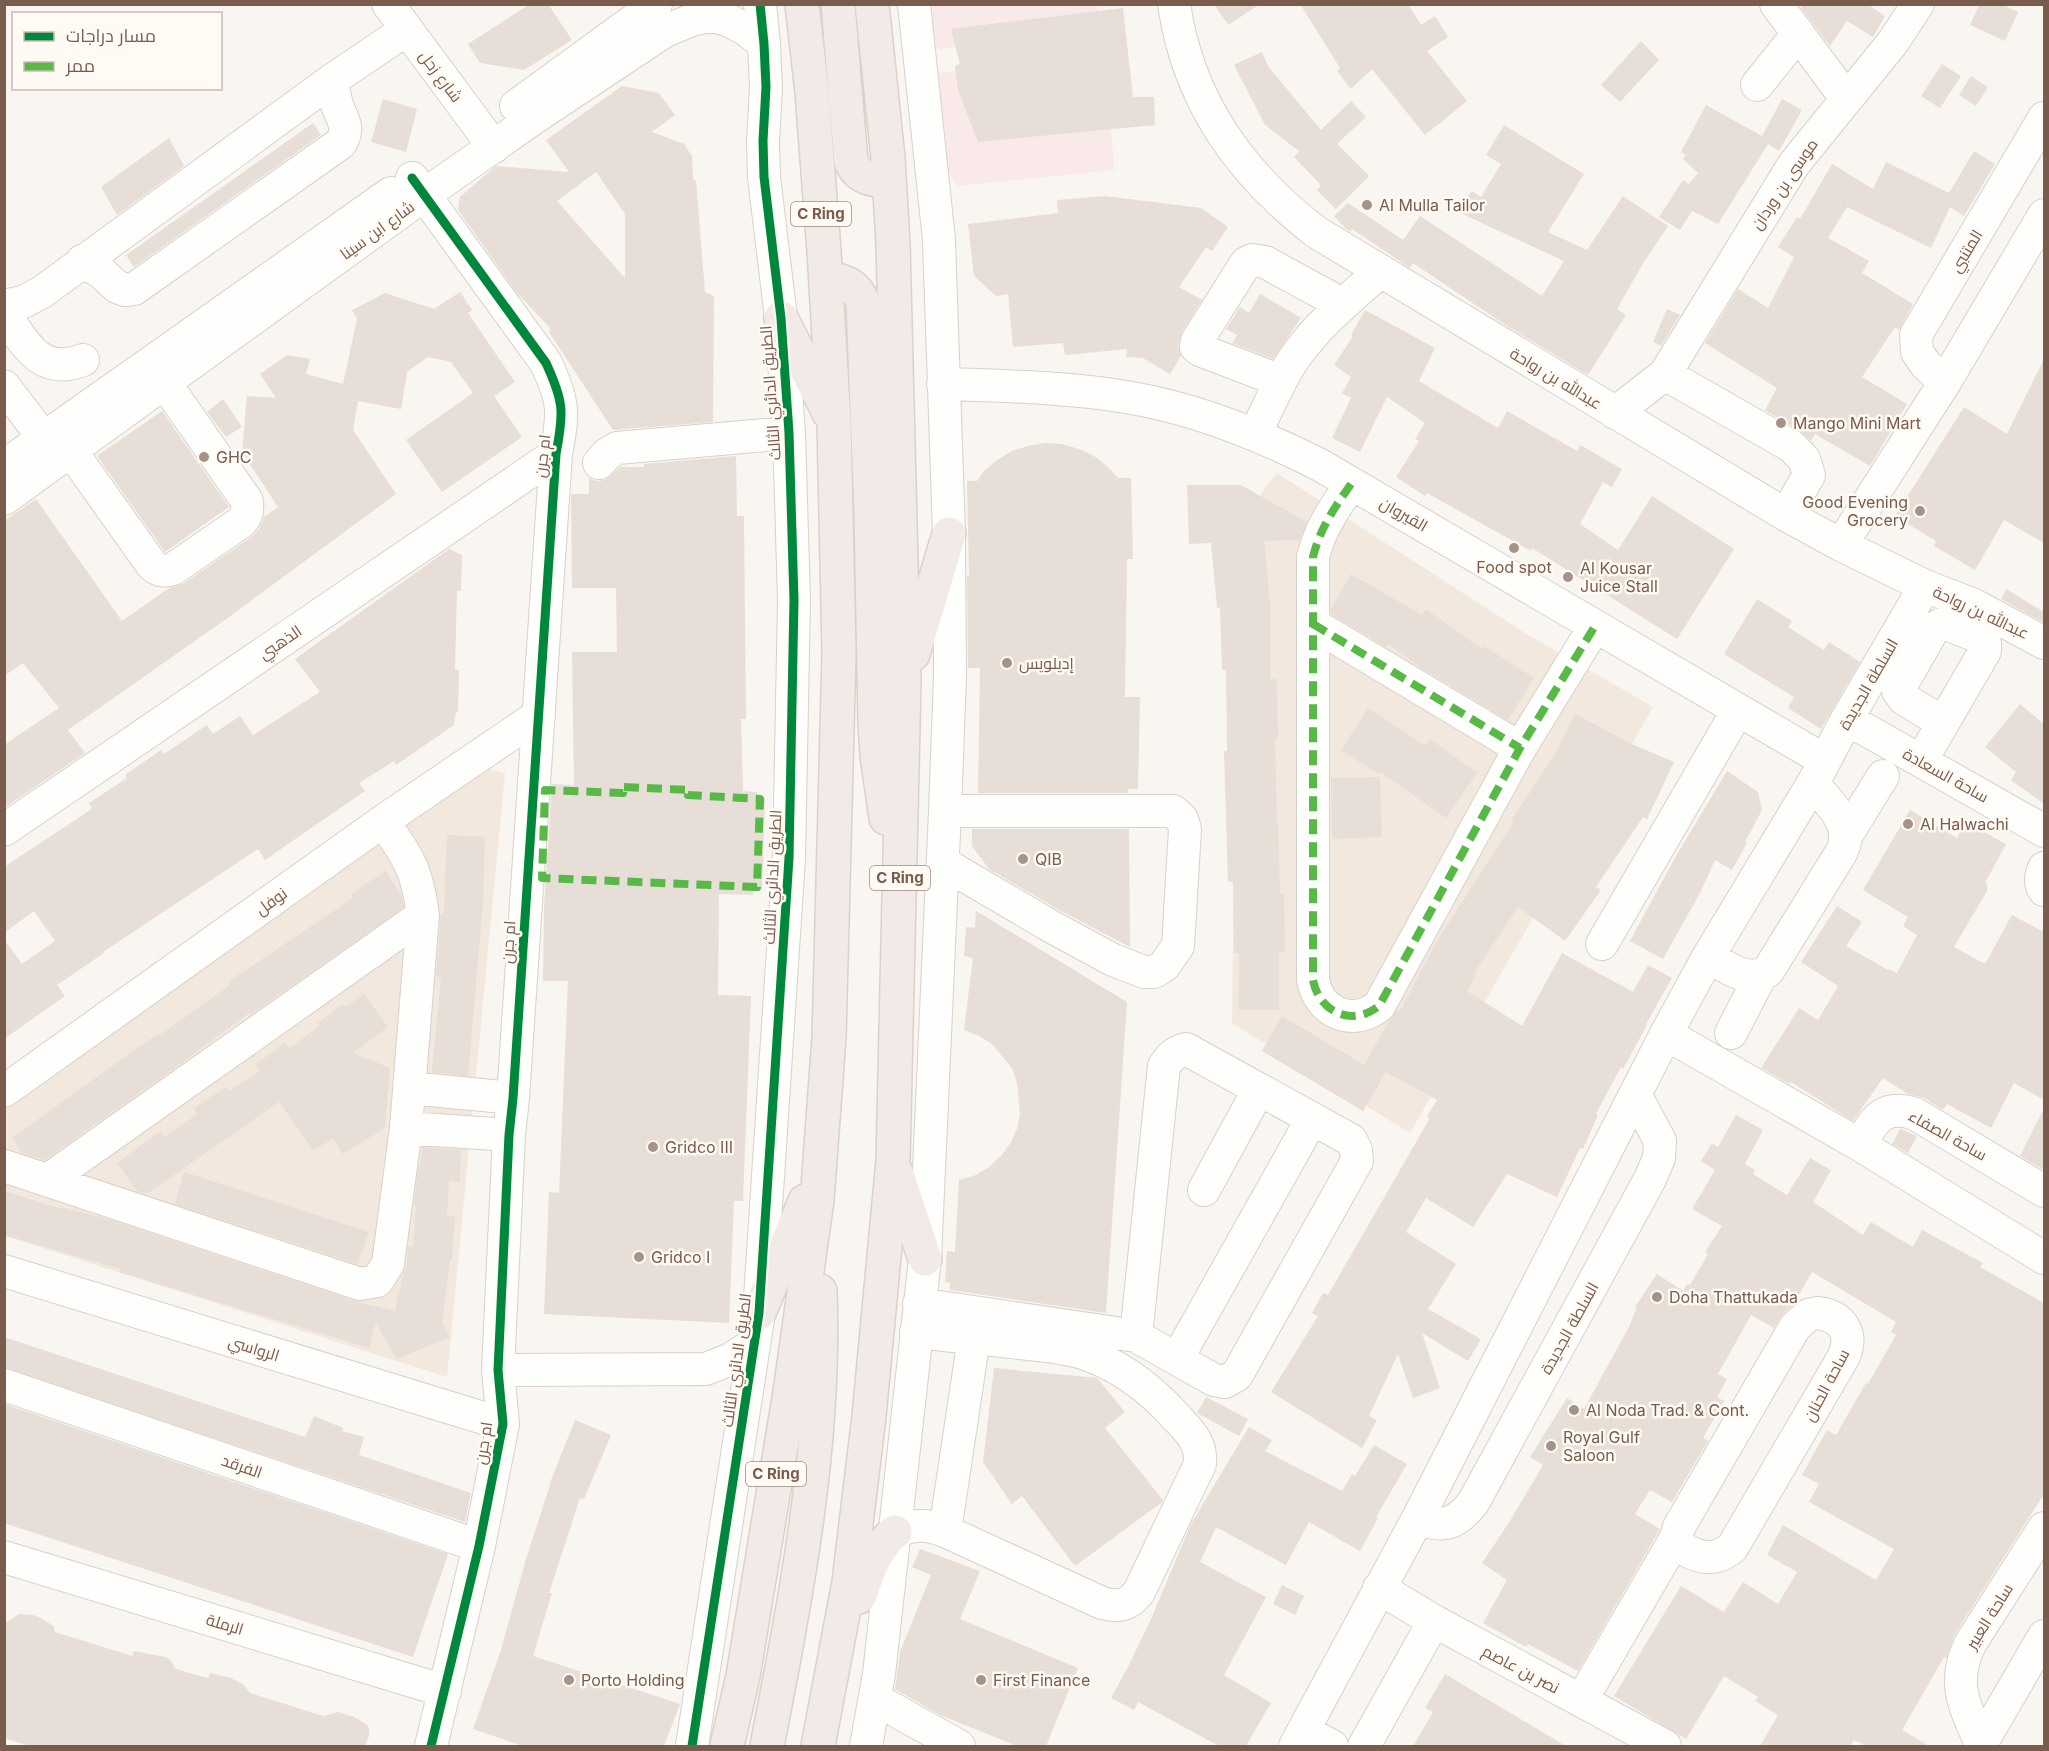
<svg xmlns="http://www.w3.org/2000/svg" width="2049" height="1751" font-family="Inter,Cairo,sans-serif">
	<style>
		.residential { fill: #f2e8de }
		.medical { fill: #fae9e9 }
		.building { fill: #e6ded7; fill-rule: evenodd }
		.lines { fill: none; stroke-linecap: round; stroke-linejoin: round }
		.minor-casing { stroke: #d7d1cb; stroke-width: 34 }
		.highway-casing { stroke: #dad1cc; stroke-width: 36 }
		.minor { stroke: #fefefd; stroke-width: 32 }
		.highway { stroke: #f2eae7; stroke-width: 33 }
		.quiet { stroke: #58b947; stroke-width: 8; stroke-dasharray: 15 8; stroke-linecap: butt }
		.cycleway-casing { stroke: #fffaf3; stroke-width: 13 }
		.cycleway { stroke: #00873e; stroke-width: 9 }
		.poi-dot { fill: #a69286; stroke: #fffaf3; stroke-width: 2 }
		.labels { text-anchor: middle; stroke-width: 5; stroke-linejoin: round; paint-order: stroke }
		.shield { fill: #fffaf3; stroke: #a28b7f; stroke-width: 1.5 }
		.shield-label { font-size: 15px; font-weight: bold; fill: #7a5c4d }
		.street-label { font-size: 16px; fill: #7a5c4d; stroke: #fffaf3 }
		.poi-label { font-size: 16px; fill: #7a5c4d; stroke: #fffaf3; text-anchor: start }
	</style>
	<rect width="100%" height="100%" fill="#f9f5f0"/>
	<!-- residential -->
	<path class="residential" d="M1277 473 1525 633 1653 707 1410 1133 1232 1023 1238 523Z
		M481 767 505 773 447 1377 5 1236 4 1108Z"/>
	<!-- medical -->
	<path class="medical" d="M930 5H1097L1102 34 935 49Z
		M1106 58 1114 170 957 186 940 157 936 73Z"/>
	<!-- building -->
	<path class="building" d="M530 4H548L572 40 524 70 480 63 468 44Z
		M1214 4H1260L1228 25Z
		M1300 4H1408L1421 25 1435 16 1448 37 1427 51 1467 101 1425 135 1372 69 1351 89 1337 71 1340 68Z
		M1803 4H1867L1885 16 1873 37 1847 21 1830 46 1801 8Z
		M1980 4H2001L2018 12 2005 41 1970 25Z
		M1123 8 1133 97H1154L1155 125 978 142 958 90 955 66 960 64 951 29Z
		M1641 41 1659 60 1620 102 1601 85Z
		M1262 52 1268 66 1321 130 1351 101 1366 117 1337 144 1369 176 1336 209 1317 190 1321 185 1294 157 1299 151 1265 125 1234 65Z
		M1942 64 1961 76 1940 108 1921 96Z
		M1971 76 1988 87 1976 106 1959 95Z
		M622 86 659 93 675 115 652 132 684 144 692 156 693 180 696 181 705 292 714 296 713 422 613 430 549 332 551 329 517 293 458 210 460 197 496 166 569 172 546 140ZM596 172 625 214V278L557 201Z
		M383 99 417 109 406 152 371 142Z
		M1782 99 1802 110 1779 151 1768 144 1718 224 1692 211 1680 230 1659 217 1683 180 1689 184 1698 173 1683 159 1686 155 1681 152 1706 105 1762 136Z
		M313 123 321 135 134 267 126 255Z
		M1504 125 1584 174 1548 232 1587 250 1623 196 1668 226 1642 265 1617 309 1626 315 1588 375 1501 322 1413 263 1410 268 1352 229 1350 231 1345 228 1334 216 1348 203 1403 240 1420 216 1542 296 1564 261 1458 212 1472 191 1481 197 1501 164 1486 155Z
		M169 138 184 166 117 215 101 187Z
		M1974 151 1995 164 1964 216 1950 207 1931 248 1847 207 1828 238 1869 261 1862 273 1913 304 1899 330 1895 327 1862 377 1907 404 1870 466 1815 434 1811 441 1800 431 1765 410 1777 388 1705 343 1738 289 1768 308 1794 257 1778 247 1797 217 1800 219 1832 164 1873 189 1886 162 1949 193Z
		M1105 196 1201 208 1228 227 1212 251 1206 247 1179 287 1202 300 1182 332 1178 345 1181 356 1170 374 1143 358 1126 357 1127 349 1065 355 1063 343 1013 347 1008 294 996 296 974 276 968 224 1058 213 1057 200Z
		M460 292 472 310 468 313 515 382 494 396 522 437 442 492 406 440 473 393 451 362 428 357 407 372 401 409 358 401 353 430 396 494 229 617 68 730 85 753 4 808V745L59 708 23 663 4 676V521L36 499 122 621 169 588 183 584 250 538 259 529 264 517 278 507 242 452 247 396 276 398 260 374 287 355 310 359 306 374 343 384 357 319 352 310 385 293 434 309Z
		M1260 294 1301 318 1273 359 1232 343 1237 335 1226 329 1240 307 1249 313Z
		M1667 309 1680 315 1661 346 1653 342Z
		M1365 310 1435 348 1419 381 1498 428 1507 411 1577 451 1580 445 1622 469 1612 487 1603 482 1580 524 1618 550 1652 496 1734 549 1677 639 1532 548 1531 551 1427 493 1425 496 1396 477 1419 441 1415 439 1425 423 1387 397 1360 452 1332 438 1351 398 1342 393 1351 377 1334 365 1353 336 1351 335Z
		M2044 359V543L2004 520 1975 570 1934 546 1936 541 1895 516 1964 407 2007 434Z
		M223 399 242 427 226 437 207 412Z
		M162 411 229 507 165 552 97 456Z
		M1045 443 1062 444 1079 449 1094 456 1108 467 1118 478H1131L1133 559H1127L1125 697H1140L1138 789H1128V793H978L980 668H968L967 576H969L967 481H977L984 471 997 460 1012 451 1028 446Z
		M736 456 737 516H744L746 719H741L743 791 757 792V798H765L762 890 753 889V895L719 894 718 995 751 996 743 1201H734L729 1323 544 1314 549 1192 559 1193 568 981H543L544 907 552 784 574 785 572 652H617L616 588H572L571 494H589V478L596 481 605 480 620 467H644V464Z
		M1187 485H1241L1307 522 1299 540 1264 541 1270 604V679H1277L1278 738H1275L1277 823H1278L1280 894H1284L1285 952 1279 953V1010H1239V953H1234L1233 882H1228L1224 751H1227L1226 670H1222L1220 608H1217L1211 543 1189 544Z
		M449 549 462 555 461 591H457L455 670H459L458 712H456L454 725 396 765 394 761 359 783 365 791 265 860 258 849 103 952 104 953 57 985 65 996 4 1039V939L22 964 55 941 34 911 4 933V867L92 809 89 803 127 778 125 775 161 750 164 754 207 725 213 734 240 716 253 735 320 692 295 659Z
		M1351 574 1422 615 1426 609 1482 649 1484 646 1534 678 1508 720 1423 669 1388 644 1386 647 1331 614V609Z
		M2006 589 2044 612V623L2001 599Z
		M1757 599 1792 621 1788 627 1824 650 1829 642 1860 662 1821 729 1788 708 1794 697 1724 654Z
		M2020 704 2044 724V804L2011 780 2016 772 1985 747Z
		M1368 708 1425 746 1430 739 1477 773 1446 818 1379 771 1380 775 1341 750Z
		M1575 714 1634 745 1674 762 1647 819 1643 817 1596 887 1601 890 1565 941 1518 907 1474 973 1476 975 1467 991 1522 1026 1562 953 1633 992 1648 965 1672 978 1646 1024 1647 1025 1623 1069 1621 1067 1596 1114 1598 1115 1583 1149 1580 1148 1557 1197 1507 1174 1473 1227 1426 1198 1406 1232 1456 1264 1428 1309 1481 1339 1468 1361 1422 1333 1440 1388 1413 1398 1398 1354 1369 1416 1377 1420 1362 1448 1271 1392 1318 1316 1312 1313 1323 1293 1328 1295 1430 1118 1427 1116 1437 1100 1386 1072 1363 1111 1262 1051 1282 1016 1364 1065 1389 1021 1397 1010 1400 1011 1437 941 1513 823 1511 821 1553 757Z
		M1727 771 1758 792 1762 810 1745 842 1747 843 1732 870 1715 860 1701 891 1663 959 1630 941 1676 856Z
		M1380 777 1382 837 1332 839 1331 778Z
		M1910 810 1957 838 1966 822 2006 844 1985 883 1987 884V891L1954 947 1985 964 2012 915 2044 932V1100L2014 1083 1991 1128 1947 1104 1943 1110 1924 1098 1908 1094 1883 1078 1853 1121 1791 1082 1790 1084 1761 1068 1799 1008 1818 1020 1838 986 1801 962 1837 906 1862 922 1846 946 1888 970 1889 969 1897 973 1917 935 1903 926 1908 917 1863 890Z
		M972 829H1129L1130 947 1061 911 989 869 972 846Z
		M447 835 485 837 483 903 468 1076 432 1072 441 977H436L441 914H444Z
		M386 871 401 895 404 907 251 1014 249 1013 180 1064 44 1160 22 1153 12 1138 108 1069 159 1033 160 1035 230 985 228 982 353 898 351 894Z
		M976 911 1127 1002 1106 1313 950 1290V1283L945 1282 947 1251 955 1252 959 1180 976 1175 989 1167 1001 1156 1010 1144 1017 1129 1020 1114 1017 1083 1012 1068 992 1044 979 1036 964 1030 973 958 964 956 966 927 975 928Z
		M364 994 388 1027 353 1053 390 1068 385 1128 343 1154 333 1139 313 1150 279 1102 147 1194 137 1191 117 1163 161 1131 165 1137 197 1114 194 1108 226 1087 229 1091 260 1071 256 1064 285 1043 289 1048 320 1026 318 1023 343 1004 346 1007Z
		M2044 1108V1170L2020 1156Z
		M1736 1115 1763 1130 1745 1164 1755 1170 1753 1174 1787 1195 1810 1158 1831 1170 1813 1202 1863 1235 1871 1222 1913 1247 1922 1230 1983 1263 1980 1267 2044 1303V1494L1955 1634 1946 1658 1944 1657 1902 1730 1929 1746H1866L1854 1740 1850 1746H1760L1778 1715 1755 1701 1758 1697 1724 1676 1686 1739 1614 1696 1681 1586 1724 1612 1743 1582 1778 1604 1797 1572 1767 1555 1783 1525 1876 1580 1894 1549 1809 1502 1819 1484 1802 1475 1827 1430 1836 1435 1866 1383 1868 1384 1896 1335 1891 1332 1896 1322 1812 1272 1795 1302 1783 1314 1774 1328 1751 1315 1718 1374 1727 1379 1717 1397 1724 1401 1703 1438 1708 1441 1672 1502 1650 1490 1635 1514 1660 1529 1578 1671 1528 1644 1526 1647 1483 1623 1507 1580 1482 1563 1510 1521 1543 1465 1530 1457 1567 1398 1584 1409 1629 1327 1637 1307H1635L1657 1274 1683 1291 1687 1284 1690 1285 1708 1254 1705 1252 1722 1226 1692 1209 1715 1170 1701 1161 1712 1143 1718 1147Z
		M1900 1129 1917 1136 1908 1153 1892 1144Z
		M422 1147 461 1150 460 1182 449 1181 447 1216H455L452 1261H450L442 1322 450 1337 397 1359 376 1323 369 1348 119 1272 120 1269 4 1235V1191L62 1209 61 1207 111 1220 354 1301 395 1311 403 1274 405 1270 406 1271 408 1247H413L416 1206H414L419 1164H421Z
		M184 1172 369 1232 358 1264 175 1204Z
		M4 1337 305 1437 314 1416 343 1428 342 1431 364 1437 359 1455 471 1493 465 1522 4 1368Z
		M994 1368 1097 1378 1125 1412 1105 1428 1163 1500 1161 1503 1075 1566 1022 1496 1012 1504 983 1462Z
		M1206 1397 1248 1419 1239 1436 1197 1413Z
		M4 1404 448 1554 413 1657 4 1523Z
		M575 1420 611 1435 584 1499 580 1498 549 1593H552L533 1656 680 1704 664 1746H523L473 1729 501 1650 526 1559 550 1485H549Z
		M1249 1427 1272 1440 1265 1451 1342 1491 1352 1474 1355 1476 1374 1445 1407 1464 1376 1517 1378 1518 1360 1551 1309 1522 1286 1565 1216 1527 1200 1562 1266 1597 1224 1675 1271 1703 1246 1746H1219L1138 1702 1134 1710 1111 1698 1129 1665 1151 1619 1191 1524Z
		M920 1549 980 1571 960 1619 1078 1668 1046 1746H1017L940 1715 895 1689 900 1652 931 1575 912 1567Z
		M1282 1585 1304 1596 1295 1615 1273 1604Z
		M19 1614 33 1615 42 1619 54 1626 55 1632 132 1656 134 1651 165 1657 170 1660 176 1669 200 1676 208 1678 210 1673 231 1678 244 1685 250 1693 323 1716 338 1712 354 1717 366 1724 369 1728V1736L365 1746H30L4 1738V1624Z
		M1445 1674 1485 1698 1566 1746H1413L1433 1712 1425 1708Z"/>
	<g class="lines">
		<!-- minor casing -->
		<g class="minor-casing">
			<path id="minor" d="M388 4 494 147
				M1174 4C1188 101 1240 173 1316 232L1786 515 1841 545 1925 586 1974 605 2044 643
				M1776 4 1846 98
				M1757 85 1798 34
				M516 106 656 4
				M412 178 546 363C564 402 564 412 556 454L513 1098 509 1135 498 1370 503 1424 479 1546 431 1746
				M82 261 102 273 117 287 125 290 134 289 341 143C350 127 343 121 337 105 335 97 333 89 332 80
				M4 306 23 302 42 292 332 80 406 30
				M4 313C25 343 40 377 83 360
				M1665 374 1791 446 1804 459 1809 475 1786 515
				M1281 381 1200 350 1196 347 1197 341 1246 263 1252 260 1265 262 1342 304
				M1945 382 1926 365 1917 352 1916 335 2044 118
				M943 384C1004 386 1065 387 1126 397 1194 408 1259 434 1320 465L1824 760
				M4 386 56 454
				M1615 413 1665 374 1794 164 1893 42 1918 4
				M1255 434C1267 410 1278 383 1293 360 1317 325 1349 299 1381 271
				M71 451 152 565C159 571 164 572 173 569L240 523C247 516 248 511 247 501L165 383
				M599 463 607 454 617 448 789 433
				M4 466 391 193
				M1351 484C1335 507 1320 528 1313 557V980C1319 1013 1353 1027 1379 1006L1520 748 1595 626
				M4 499 424 195 537 116 665 31 692 20 710 16 728 20 745 29 764 44
				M1841 545 1945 382 2044 215
				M1313 624 1520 748
				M1847 719 2044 831
				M1921 761 1985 651V642L1982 638 1944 623 1934 628 1898 691 1904 699 1942 722
				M4 830 556 454
				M1846 836 1883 776
				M943 863 1052 927 1113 960 1144 972H1154L1164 966 1178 946 1185 829 1182 819 1173 811H945
				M2044 868C2041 875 2039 883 2044 890
				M1602 944 1738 710
				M1708 957C1727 967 1748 984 1768 971L1841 853C1856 825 1829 804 1813 783
				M1731 1033 1761 975
				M1666 1034 1860 1145
				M410 1088 513 1098
				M4 1091 383 821 539 715
				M406 1128 509 1135
				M4 1166 360 1284 377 1281 388 1264 406 1128 423 915C417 870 409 858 383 821
				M49 1179 423 915
				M1204 1190 1259 1089
				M2044 1191 1915 1114C1883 1103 1874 1120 1860 1145L2044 1258
				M4 1271 503 1424
				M919 1304 1136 1336 1214 1380 1225 1382 1237 1375 1357 1161 1356 1150 1351 1140 1186 1049C1175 1052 1170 1057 1164 1066L1136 1336
				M1817 1313C1844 1316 1854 1335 1843 1358L1732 1548C1725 1553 1719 1557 1710 1557 1699 1558 1678 1550 1677 1536 1677 1533 1678 1530 1679 1527L1795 1327 1808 1315Z
				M1177 1359 1312 1119
				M498 1370 706 1369 731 1359 754 1344
				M4 1385 479 1546
				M1418 1518C1443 1529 1456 1524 1473 1503L1650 1179 1659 1158 1660 1141 1635 1094
				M2044 1528 1970 1644C1951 1684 1965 1707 1981 1744L2044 1636
				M945 1531 974 1338
				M895 1532C915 1524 925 1524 945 1531L1102 1603C1119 1608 1129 1605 1139 1592L1200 1464C1202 1443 1190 1432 1176 1417 1151 1389 1119 1365 1083 1353 1060 1346 1035 1345 1011 1342 979 1339 947 1335 916 1332
				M4 1557 445 1691
				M1379 1588 1434 1621 1665 1746
				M875 1699 959 1746
				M1581 1701 1677 1536
				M1304 1731 1332 1746
				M692 1746 759 1313 789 858 794 600 789 433 781 318 764 177 763 141 766 87 764 44 760 4
				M866 1746 879 1674 925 1259 945 811 950 676 949 534 939 240 914 4
				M1295 1746 1418 1518 1666 1034 1708 957 1813 783 1847 719 1925 586
				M1364 1746 1434 1621"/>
		</g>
		<!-- highway casing -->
		<g class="highway-casing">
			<path id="highway" d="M838 4 851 162C859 179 872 180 889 181
				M826 277C844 281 857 284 863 303L871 512 875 723 877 756 886 818
				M781 318 829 413
				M913 654 949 534
				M896 1172 925 1259
				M759 1313 805 1201
				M859 1597C868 1573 874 1549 895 1532
				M727 1746 743 1676 790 1392 817 1200 829 1038 839 653 834 423 824 251 812 92 802 4
				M767 1746C796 1597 826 1444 820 1291
				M818 1746 849 1582 869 1416 893 1161 904 681 893 244 888 158 872 4"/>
		</g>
		<!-- minor -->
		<use href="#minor" class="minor"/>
		<!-- highway -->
		<use href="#highway" class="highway"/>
		<!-- quiet -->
		<path class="quiet" d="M1351 484C1335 507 1320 528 1313 557V980C1319 1013 1353 1027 1379 1006L1520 748 1595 626
			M1313 624 1520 748
			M624 787 689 790 688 795 760 799 757 887 542 878 545 790 623 793Z"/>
		<!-- cycleway casing -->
		<g class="cycleway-casing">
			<path id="cycleway" d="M412 178 546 363C564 402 564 412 556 454L513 1098 509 1135 498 1370 503 1424 479 1546 431 1746
				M692 1746 759 1313 789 858 794 600 789 433 781 318 764 177 763 141 766 87 764 44 760 4"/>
		</g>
		<!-- cycleway -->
		<use href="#cycleway" class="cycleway"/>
	</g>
	<!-- markers -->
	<g class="poi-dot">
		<circle cx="1367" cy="205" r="6"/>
		<circle cx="1781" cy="423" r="6"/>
		<circle cx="204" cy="457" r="6"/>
		<circle cx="1920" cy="511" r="6"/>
		<circle cx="1514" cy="548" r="6"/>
		<circle cx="1568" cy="577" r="6"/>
		<circle cx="1007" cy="663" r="6"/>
		<circle cx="1908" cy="824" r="6"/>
		<circle cx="1023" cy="859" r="6"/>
		<circle cx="653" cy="1147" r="6"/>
		<circle cx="639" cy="1257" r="6"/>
		<circle cx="1657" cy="1297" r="6"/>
		<circle cx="1574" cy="1410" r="6"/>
		<circle cx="1551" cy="1446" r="6"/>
		<circle cx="569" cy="1680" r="6"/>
		<circle cx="981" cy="1680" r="6"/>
	</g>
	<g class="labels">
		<!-- shield labels -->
		<g class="shield">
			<rect x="791" y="202" width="60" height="24" rx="4.5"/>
			<rect x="870" y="866" width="60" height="24" rx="4.5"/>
			<rect x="746" y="1462" width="60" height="24" rx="4.5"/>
		</g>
		<g class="shield-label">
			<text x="821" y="219">C Ring</text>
			<text x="900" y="883">C Ring</text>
			<text x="776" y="1479">C Ring</text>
		</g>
		<!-- street labels -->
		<g class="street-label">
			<text transform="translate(441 76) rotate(53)" y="6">شارع زحل</text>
			<text transform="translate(1784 184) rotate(-56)" y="6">موسى بن وردان</text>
			<text transform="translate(377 230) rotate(-36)" y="6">شارع ابن سينا</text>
			<text transform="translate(1966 251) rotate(-59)" y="6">المتنبي</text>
			<text transform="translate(1556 378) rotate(31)" y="6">عبدالله بن رواحة</text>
			<text transform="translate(770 393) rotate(-94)" y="6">الطريق الدائري الثالث</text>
			<text transform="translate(542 456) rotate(-83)" y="6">ام جرن</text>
			<text transform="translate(1404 514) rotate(30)" y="6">القيروان</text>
			<text transform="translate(1981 612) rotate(25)" y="6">عبدالله بن رواحة</text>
			<text transform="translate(280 642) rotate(-34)" y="6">الذهبي</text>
			<text transform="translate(1868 684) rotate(-60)" y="6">السلطة الجديدة</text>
			<text transform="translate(1946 775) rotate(29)" y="6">ساحة السعادة</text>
			<text transform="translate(772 877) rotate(-87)" y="6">الطريق الدائري الثالث</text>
			<text transform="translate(271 901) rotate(-36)" y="6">نوفل</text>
			<text transform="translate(508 942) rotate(-86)" y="6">ام جرن</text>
			<text transform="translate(1948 1135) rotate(29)" y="6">ساحة الصفاء</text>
			<text transform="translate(1569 1328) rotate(-61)" y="6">السلطة الجديدة</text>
			<text transform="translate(254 1348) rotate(17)" y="6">الرواسي</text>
			<text transform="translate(736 1360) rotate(-82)" y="6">الطريق الدائري الثالث</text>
			<text transform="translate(1826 1385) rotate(-62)" y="6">ساحة الحنان</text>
			<text transform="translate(483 1443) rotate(-81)" y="6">ام جرن</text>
			<text transform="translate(242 1466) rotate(19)" y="6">الفرقد</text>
			<text transform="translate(1989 1616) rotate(-58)" y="6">ساحة العبير</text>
			<text transform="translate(225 1624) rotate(17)" y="6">الرملة</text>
			<text transform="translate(1521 1669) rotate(28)" y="6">نصر بن عاصم</text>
		</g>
		<!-- poi labels -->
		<g class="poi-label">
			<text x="1379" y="211">Al Mulla Tailor</text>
			<text x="1793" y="429">Mango Mini Mart</text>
			<text x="216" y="463">GHC</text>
			<text x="1908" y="508" text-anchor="end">Good Evening<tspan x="1908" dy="18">Grocery</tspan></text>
			<text x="1514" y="573" text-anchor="middle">Food spot</text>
			<text x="1580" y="574">Al Kousar<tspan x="1580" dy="18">Juice Stall</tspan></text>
			<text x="1019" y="669">إديلويس</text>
			<text x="1920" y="830">Al Halwachi</text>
			<text x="1035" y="865">QIB</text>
			<text x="665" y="1153">Gridco III</text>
			<text x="651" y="1263">Gridco I</text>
			<text x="1669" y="1303">Doha Thattukada</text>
			<text x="1586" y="1416">Al Noda Trad. &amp; Cont.</text>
			<text x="1563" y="1443">Royal Gulf<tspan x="1563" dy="18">Saloon</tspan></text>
			<text x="581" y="1686">Porto Holding</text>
			<text x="993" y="1686">First Finance</text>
		</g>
	</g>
	<!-- border -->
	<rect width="2049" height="1751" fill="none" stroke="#7a5c4d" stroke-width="12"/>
	<!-- legend -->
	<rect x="12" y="12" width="210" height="78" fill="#fffaf3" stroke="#cabbb1" stroke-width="1.5"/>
	<rect x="24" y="32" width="30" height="9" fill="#00873e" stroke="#cabbb1" stroke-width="1.5"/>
	<text x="66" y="42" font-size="18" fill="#7a5c4d">مسار دراجات</text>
	<rect x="24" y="62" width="30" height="9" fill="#58b947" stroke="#cabbb1" stroke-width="1.5"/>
	<text x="66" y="72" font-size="18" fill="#7a5c4d">ممر</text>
</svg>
